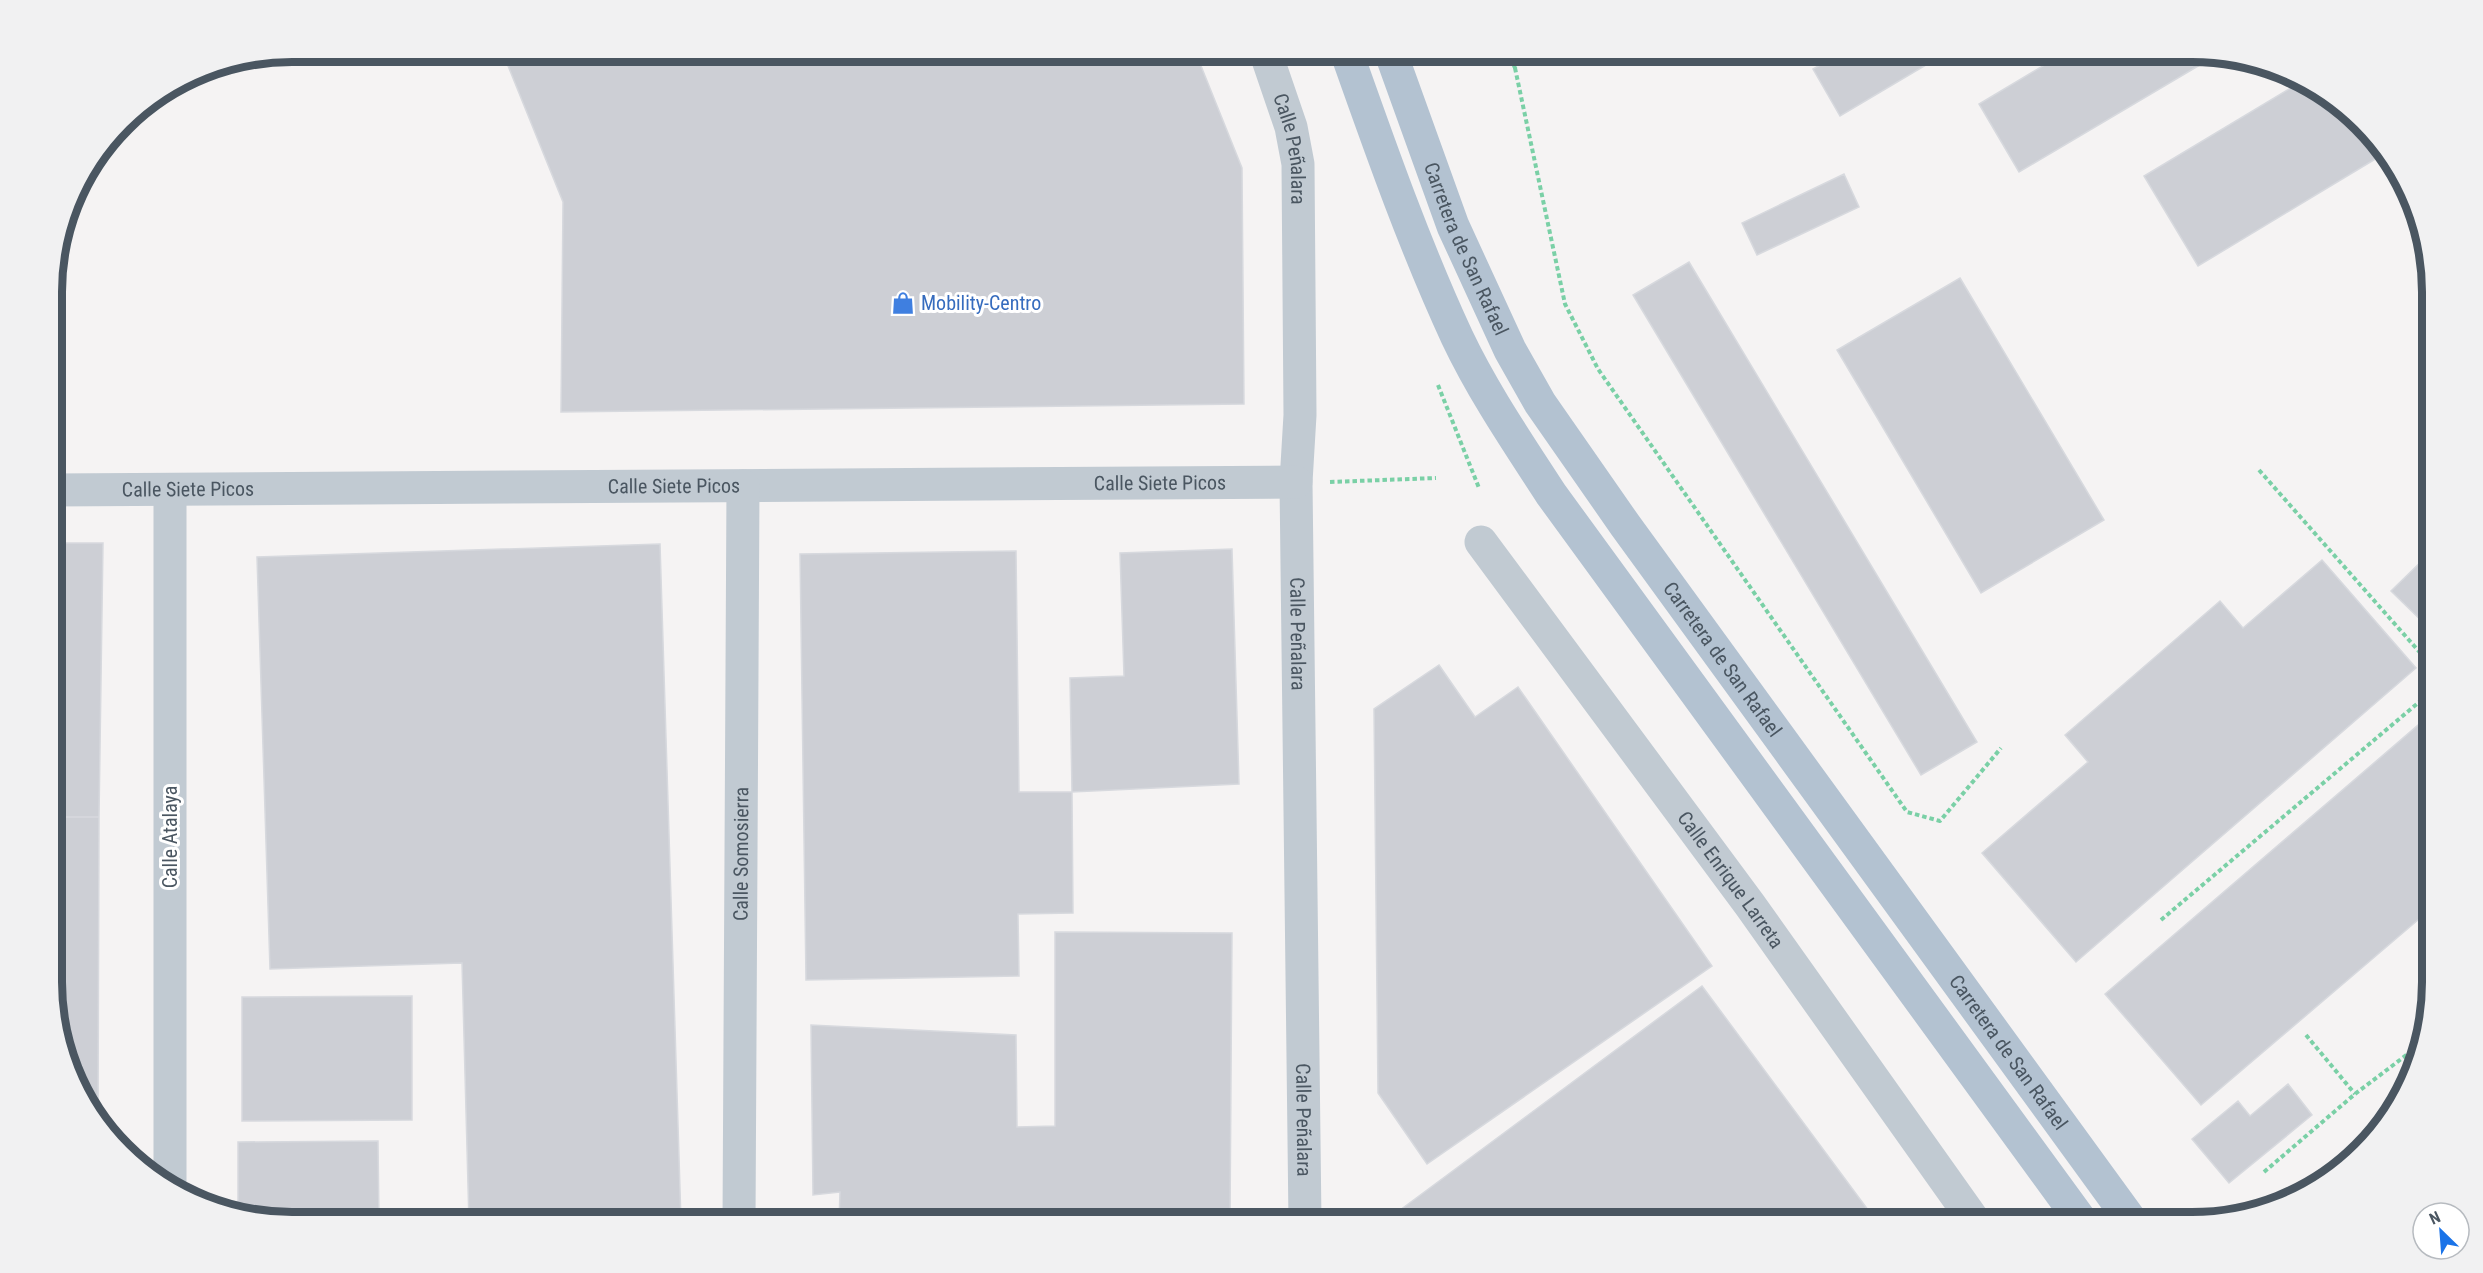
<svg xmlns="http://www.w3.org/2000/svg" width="2483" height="1273" font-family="'Roboto Condensed',sans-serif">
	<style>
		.building { fill: #cdcfd5; stroke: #d7d9de; stroke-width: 1.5 }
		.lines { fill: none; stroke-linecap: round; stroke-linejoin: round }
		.path { stroke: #7ad0a6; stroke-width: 4; stroke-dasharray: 4.5 3; stroke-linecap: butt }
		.minor { stroke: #c1cad2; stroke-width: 33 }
		.primary { stroke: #b3c2d1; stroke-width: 33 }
		.labels { text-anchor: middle; stroke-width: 6; stroke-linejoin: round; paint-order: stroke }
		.street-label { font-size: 20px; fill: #4a5661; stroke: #fff }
		.shop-label { font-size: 20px; fill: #366cbe; stroke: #fff; text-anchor: start }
		.rim { fill: none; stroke: #4a5661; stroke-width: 8 }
	</style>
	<rect width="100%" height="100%" fill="#f5f3f3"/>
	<!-- building -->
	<path class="building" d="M502 51H1195L1242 168 1244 404 561 412 563 202Z
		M1844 51H1918L1926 65 1840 116 1813 69Z
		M2068 51H2192L2215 56 2019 172 1979 104Z
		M2304 80 2350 110 2387 152 2198 266 2144 176Z
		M1844 174 1859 207 1757 255 1742 223Z
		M1689 262 1977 742 1921 775 1633 295Z
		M1960 278 2104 520 1981 593 1837 350Z
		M52 543H103L99 817H53Z
		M660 544 681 1222H469L462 963 270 969 257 557Z
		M1232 549 1239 784 1072 792 1070 678 1124 676 1120 553Z
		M1016 551 1019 792H1072L1073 913 1018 914 1019 976 806 980 800 554Z
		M2431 552V630L2391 591Z
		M2322 560 2416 668 2076 962 1982 853 2088 762 2065 735 2220 601 2243 628Z
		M1439 665 1475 717 1518 687 1712 966 1427 1164 1378 1093 1374 709Z
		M2431 714 2432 908 2201 1105 2105 994Z
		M53 817H99L98 1123 69 1073 53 1013Z
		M1055 932 1232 933 1230 1222H839L840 1192 813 1195 811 1025 1016 1035 1017 1127 1055 1126Z
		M1702 986 1877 1222H1384Z
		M412 996V1120L242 1121V997Z
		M2288 1084 2312 1115 2229 1183 2192 1139 2238 1101 2250 1116Z
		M378 1141 379 1222H292L238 1210V1142Z"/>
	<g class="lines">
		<!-- path -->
		<path class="path" d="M1508 51 1515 68 1523 51
			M1515 68 1565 304 1598 369 1907 812 1940 821 2001 748
			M1438 385 1479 488
			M2259 470 2431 665
			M1330 482 1436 478
			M2161 920 2431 692
			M2306 1035 2355 1094
			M2264 1172 2355 1094 2417 1047"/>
		<!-- minor -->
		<g class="minor">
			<path id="s1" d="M1265 51 1291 127 1298 164 1300 415 1296 482 1305 1222"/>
			<path id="s2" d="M52 490 1296 482"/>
			<path id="s3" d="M1481 542 1750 905 1975 1222"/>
			<path d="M170 1185V490"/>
			<path id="s4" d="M739 1222 743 486"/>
		</g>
		<!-- primary -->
		<g class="primary">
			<path d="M1346 51C1380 147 1414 244 1457 337 1483 392 1518 443 1551 494L2082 1222"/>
			<path id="s5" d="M1390 51 1453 226 1510 350 1540 403 1625 525 2132 1222"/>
		</g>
	</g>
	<!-- icons -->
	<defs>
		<g id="shop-bare" transform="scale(1.8)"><path d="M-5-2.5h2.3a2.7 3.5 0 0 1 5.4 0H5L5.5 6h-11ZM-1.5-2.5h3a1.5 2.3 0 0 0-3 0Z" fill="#3f7fe0" stroke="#fff" stroke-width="2.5" paint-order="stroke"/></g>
	</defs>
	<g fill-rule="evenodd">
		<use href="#shop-bare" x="903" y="303"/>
	</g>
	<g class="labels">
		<!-- street labels -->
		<g class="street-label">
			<text dy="7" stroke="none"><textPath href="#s1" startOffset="102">Calle Peñalara</textPath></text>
			<text dy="7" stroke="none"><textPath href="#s5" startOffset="212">Carretera de San Rafael</textPath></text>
			<text dy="7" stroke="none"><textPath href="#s2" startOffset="1108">Calle Siete Picos</textPath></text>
			<text dy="7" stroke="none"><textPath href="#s2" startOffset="622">Calle Siete Picos</textPath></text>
			<text dy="7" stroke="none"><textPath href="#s2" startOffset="136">Calle Siete Picos</textPath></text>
			<text dy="7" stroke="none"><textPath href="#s1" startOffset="588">Calle Peñalara</textPath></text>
			<text dy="7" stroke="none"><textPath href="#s5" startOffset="698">Carretera de San Rafael</textPath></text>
			<text transform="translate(170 837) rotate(-90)" y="7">Calle Atalaya</text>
			<text dy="7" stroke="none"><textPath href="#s4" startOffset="368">Calle Somosierra</textPath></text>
			<text dy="7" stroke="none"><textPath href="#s3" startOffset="420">Calle Enrique Larreta</textPath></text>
			<text dy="7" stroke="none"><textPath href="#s5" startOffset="1184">Carretera de San Rafael</textPath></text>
			<text dy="7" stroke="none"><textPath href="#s1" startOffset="1074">Calle Peñalara</textPath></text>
		</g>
		<!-- shop labels -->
		<g class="shop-label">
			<text x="921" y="310">Mobility-Centro</text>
		</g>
	</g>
	<!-- crop -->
	<path d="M0 0H2483V1273H0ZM292 62H2192A230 230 0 0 1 2422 292V982A230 230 0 0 1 2192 1212H292A230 230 0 0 1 62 982V292A230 230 0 0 1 292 62Z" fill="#f1f1f2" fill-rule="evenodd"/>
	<path class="rim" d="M292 62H2192A230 230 0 0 1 2422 292V982A230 230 0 0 1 2192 1212H292A230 230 0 0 1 62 982V292A230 230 0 0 1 292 62Z"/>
	<!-- north arrow -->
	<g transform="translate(2441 1231) rotate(335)"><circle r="28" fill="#ffffff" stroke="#b7bbc0" stroke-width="1.5"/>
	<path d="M0-4.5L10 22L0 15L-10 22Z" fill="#1a73e8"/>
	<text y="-9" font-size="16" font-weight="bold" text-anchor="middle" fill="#4a5661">N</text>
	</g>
</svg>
